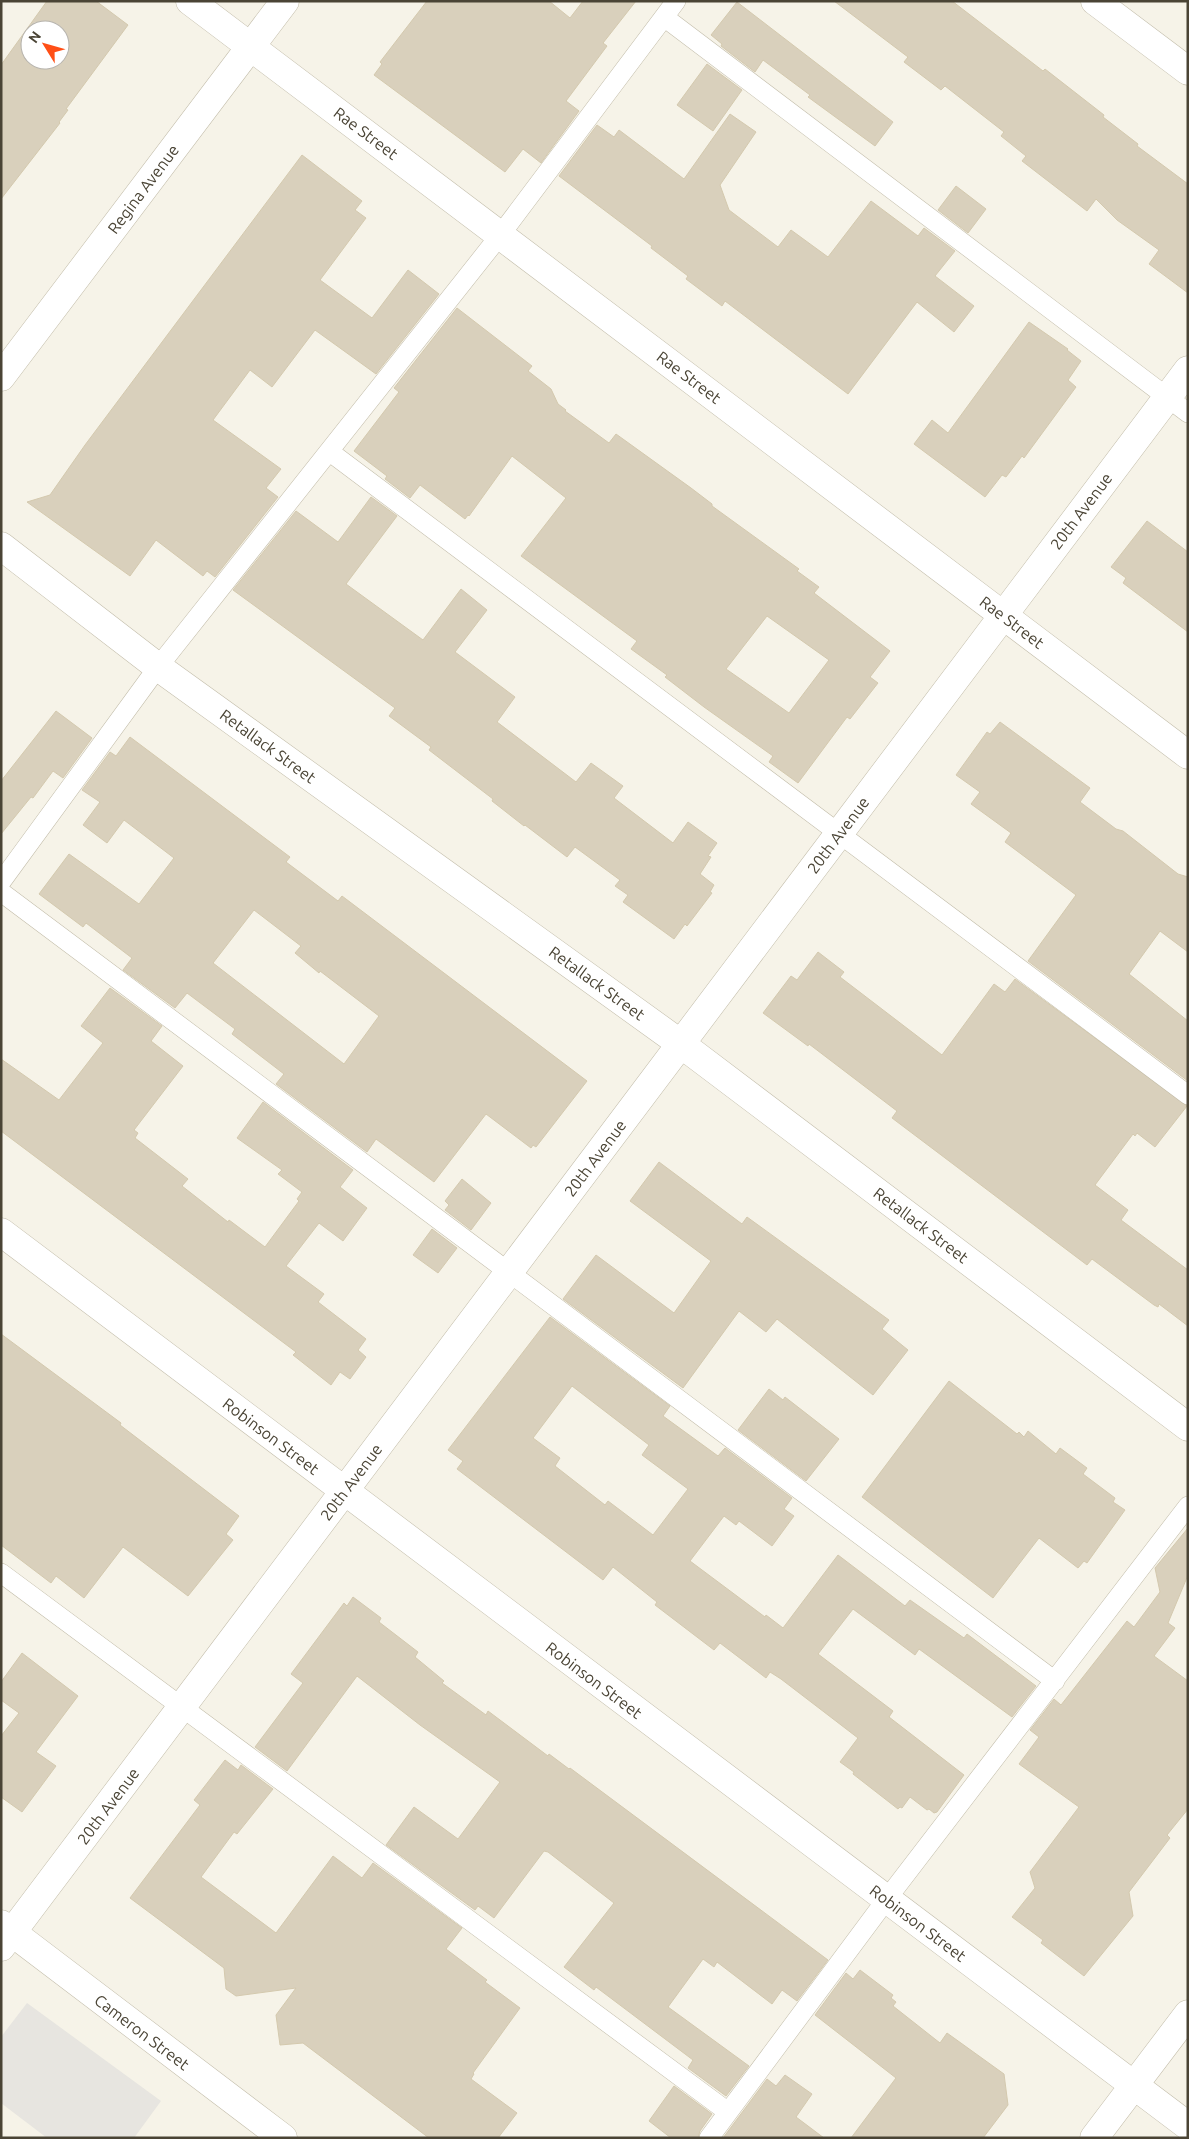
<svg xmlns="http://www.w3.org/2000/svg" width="1189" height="2139" font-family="Ubuntu,sans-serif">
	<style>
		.parking { fill: #e7e5e0 }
		.building { fill: #d9d0bc; stroke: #d4c9ae; fill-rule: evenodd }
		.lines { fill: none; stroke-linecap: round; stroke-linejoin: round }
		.service-casing { stroke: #c2bca9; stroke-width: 20 }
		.minor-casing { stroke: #c2bca9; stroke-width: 29 }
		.tertiary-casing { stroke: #c2bca9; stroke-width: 29 }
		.service { stroke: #fff; stroke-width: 19 }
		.minor { stroke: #fff; stroke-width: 28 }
		.tertiary { stroke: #fff; stroke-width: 28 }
		.labels { text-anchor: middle; stroke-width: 4.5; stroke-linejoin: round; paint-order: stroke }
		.street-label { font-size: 16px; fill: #4a4435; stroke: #fff }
	</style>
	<rect width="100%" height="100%" fill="#f6f3e8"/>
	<!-- parking -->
	<path class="parking" d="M27 2003 161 2101 134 2138H47L1 2103V2037Z"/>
	<!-- building -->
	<path class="building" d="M47 1H96L128 25 66 109 68 110 59 122 60 123 1 199V65ZM30 30H60V60H30Z
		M427 1H549L570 18 583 1H636L603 43 607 46 566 101 579 111 541 163 523 149 505 172 374 75 382 64 380 62Z
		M834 1H952L1043 71 1045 69 1104 115 1103 117 1138 144 1137 146 1188 184V293L1149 264 1159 250 1117 220 1096 199 1087 211 1022 161 1026 156 1001 136 1004 132 945 86 941 90 904 62 908 57Z
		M737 2 893 122 875 146 808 97 810 95 763 60 755 72 721 46 722 44 711 35Z
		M707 64 742 90 713 131 677 105Z
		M730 114 756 132 720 185 729 210 778 247 791 230 828 257 871 201 918 236 924 228 955 251 935 276 974 306 954 332 917 302 848 394 725 301 722 306 686 279 688 276 651 248 652 246 559 176 597 125 614 137 619 130 684 179Z
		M302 155 362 201 355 210 366 218 320 280 372 318 408 270 439 294 376 374 315 330 272 387 250 370 213 420 281 469 266 488 278 497 215 577 207 571 203 576 156 540 130 576 27 502 50 495 85 445Z
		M956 186 986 209 968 233 938 210Z
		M457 308 532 366 528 371 551 389 558 404 566 410 565 411 609 443 616 434 691 488 712 504V506L799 569 797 571 819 587 814 593 890 651 870 677 878 683 850 719 847 717 798 783 769 762 773 756 704 707 665 677 667 675 631 649 637 641 521 556 566 498 512 456 469 516 468 515 465 519 420 485 410 498 385 479 387 476 354 451 399 392 394 388ZM767 616 829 660 789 713 726 669Z
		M1029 322 1068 349 1067 350 1081 361 1068 380 1076 387 1024 458 1022 456 1006 477 1002 475 985 497 914 444 932 420 948 433Z
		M371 497 397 516 346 584 423 640 461 589 487 610 455 652 515 697 497 722 576 782 591 763 623 786 614 798 673 843 688 822 717 843 708 856 711 857 700 874 714 885 710 892 712 893 687 926 685 924 674 939 623 902 628 895 615 886 620 880 575 847 567 857 525 825 524 826 492 801 493 799 429 750 431 747 389 716 395 708 233 590 296 511 338 542Z
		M1147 521 1188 552V632L1123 583 1126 578 1111 567Z
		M56 711 92 738 63 778 53 771 33 798 31 797 1 834V781Z
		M1000 722 1090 788 1080 802 1116 829 1123 831 1178 874 1188 877V952L1160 931 1129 974 1188 1021V1081L1028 961 1076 895 1005 842 1011 833 971 804 980 792 956 775 987 732 990 734Z
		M130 737 290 857 286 862 338 901 342 896 587 1081 536 1147 533 1145 531 1148 486 1114 434 1182 376 1139 367 1152 276 1084 284 1074 232 1034 235 1029 187 993 175 1008 123 970 132 958 86 923 83 927 39 894 69 854 139 904 174 858 124 820 107 843 83 825 100 802 82 790 110 752 116 756ZM254 910 301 946 295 953 319 973 320 971 379 1016 344 1064 213 963Z
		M818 952 844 972 840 977 942 1055 994 984 1005 992 1015 979 1187 1106 1155 1147 1137 1133 1135 1136 1133 1134 1095 1185 1128 1210 1121 1220 1188 1270V1326L1159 1304 1158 1307 1154 1305 1092 1259 1087 1265 892 1118 897 1111 809 1044 808 1046 763 1013 791 976 797 980Z
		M110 988 162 1026 151 1041 183 1066 134 1130 138 1133 135 1138 188 1179 182 1186 228 1222 229 1220 265 1247 299 1201 297 1199 302 1192 278 1174 282 1170 237 1138 263 1102 353 1170 340 1187 367 1208 343 1241 319 1223 286 1266 324 1294 318 1302 366 1339 358 1350 366 1357 350 1379 340 1372 331 1385 293 1355 296 1352 1 1131V1059L59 1100 103 1043 81 1026Z
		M659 1162 742 1224 747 1217 889 1320 882 1329 908 1350 873 1395 777 1319 766 1332 739 1311 683 1388 563 1299 596 1255 674 1313 711 1261 630 1201Z
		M462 1179 491 1203 471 1230 445 1210 449 1205 445 1201Z
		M432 1229 457 1248 438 1273 413 1255Z
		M550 1317 670 1406 663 1416 718 1456 725 1448 792 1498 784 1509 794 1516 772 1546 739 1521 736 1525 724 1516 690 1561 765 1617 766 1615 783 1628 838 1555 905 1606 910 1600 964 1638 967 1634 1036 1686 1012 1717 919 1649 915 1655 853 1609 818 1654 893 1711 889 1717 964 1775 937 1812 934 1813 929 1809 927 1810 910 1797 902 1808 900 1807 898 1809 853 1774 854 1772 840 1762 858 1738 781 1679 770 1672 766 1678 720 1643 714 1650 655 1605 657 1602 613 1567 603 1580 457 1469 463 1461 448 1450ZM572 1386 649 1445 642 1455 688 1489 653 1535 608 1501 605 1505 555 1466 560 1458 533 1438Z
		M1 1334 121 1423 120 1425 239 1516 226 1534 233 1540 188 1596 123 1547 84 1598 56 1576 51 1583 1 1545Z
		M949 1381 1017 1434 1019 1432 1024 1437 1028 1431 1056 1454 1060 1448 1087 1468 1083 1474 1115 1498 1113 1502 1125 1510 1087 1563 1084 1561 1078 1568 1039 1538 993 1598 862 1497Z
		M769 1389 783 1400 785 1397 839 1439 806 1481 738 1430Z
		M1188 1528V1575L1168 1623 1175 1628 1154 1656 1188 1681V1809L1167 1835 1170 1838 1129 1892 1133 1916 1084 1976 1041 1943 1043 1940 1012 1917 1035 1888 1030 1872 1079 1807 1019 1764 1039 1737 1030 1730 1054 1699 1061 1705 1127 1621 1134 1627 1160 1592 1155 1568Z
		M353 1597 381 1618 379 1622 418 1652 415 1657 444 1681 442 1683 486 1715 488 1711 548 1756 549 1754 569 1769 570 1768 828 1960 797 2001 782 1990 772 2004 717 1962 714 1967 703 1959 668 2007 749 2066 726 2096 688 2068 693 2060 596 1987 594 1990 564 1967 614 1903 548 1852 544 1851 494 1918 478 1906 475 1910 386 1845 414 1807 458 1839 500 1782 420 1725 357 1676 287 1771 255 1747 303 1683 291 1674 344 1603 347 1606Z
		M22 1653 78 1696 36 1752 56 1766 22 1812 1 1797V1736L19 1713 1 1700V1682Z
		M225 1760 238 1770 241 1765 273 1789 237 1834 234 1832 201 1877 276 1933 333 1856 362 1878 373 1863 462 1928 446 1949 487 1980 485 1982 520 2008 473 2073 474 2074 471 2079 517 2113 498 2138H429L303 2043 280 2045 276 2015 296 1988 236 1996 226 1989 224 1968 130 1898 200 1805 194 1800Z
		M860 1970 893 1995 891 1998 896 2002 893 2006 940 2043 947 2033 1004 2074 1008 2105 983 2138H851L896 2078 815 2015 846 1973 853 1979Z
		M785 2075 812 2094 796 2117 824 2138H723L767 2079 776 2086Z
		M674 2086 712 2114 700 2131 698 2138H671L649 2121Z"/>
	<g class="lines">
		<!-- service casing -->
		<g class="service-casing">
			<path id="service" d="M664 17 1188 413
				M330 452 1188 1095
				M1 882 158 667 501 234 676 1
				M1 892 1055 1681
				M1 1573 728 2112
				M709 2138 886 1900 1188 1506"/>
		</g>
		<!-- minor casing -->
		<g class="minor-casing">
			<path id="minor" d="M190 1 1188 755
				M1095 1 1188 71
				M1 546 158 667 681 1044 1188 1427
				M1 1232 1188 2126
				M1 1924 283 2138
				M1 1947 1188 370
				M1094 2138 1188 2014"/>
		</g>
		<!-- tertiary casing -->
		<g class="tertiary-casing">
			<path id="tertiary" d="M1 377 285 1"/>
		</g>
		<!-- service -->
		<use href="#service" class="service"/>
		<!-- minor -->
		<use href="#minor" class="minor"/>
		<!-- tertiary -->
		<use href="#tertiary" class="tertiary"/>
	</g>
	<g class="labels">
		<!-- street labels -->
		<g class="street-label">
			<text transform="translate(366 133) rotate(37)" y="6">Rae Street</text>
			<text transform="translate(143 189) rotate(-53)" y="6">Regina Avenue</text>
			<text transform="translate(689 377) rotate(37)" y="6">Rae Street</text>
			<text transform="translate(1081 511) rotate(-53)" y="6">20th Avenue</text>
			<text transform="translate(1012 622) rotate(37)" y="6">Rae Street</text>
			<text transform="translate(268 746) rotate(36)" y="6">Retallack Street</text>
			<text transform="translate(838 835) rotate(-53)" y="6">20th Avenue</text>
			<text transform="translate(597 983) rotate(36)" y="6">Retallack Street</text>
			<text transform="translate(595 1158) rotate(-53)" y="6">20th Avenue</text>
			<text transform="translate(921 1225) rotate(37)" y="6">Retallack Street</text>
			<text transform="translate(271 1436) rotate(37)" y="6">Robinson Street</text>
			<text transform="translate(351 1482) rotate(-53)" y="6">20th Avenue</text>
			<text transform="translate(594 1680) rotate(37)" y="6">Robinson Street</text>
			<text transform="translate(108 1806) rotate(-53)" y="6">20th Avenue</text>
			<text transform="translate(918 1923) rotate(37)" y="6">Robinson Street</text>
			<text transform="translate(142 2032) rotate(37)" y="6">Cameron Street</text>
		</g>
	</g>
	<!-- border -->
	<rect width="1189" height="2139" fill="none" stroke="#4a4435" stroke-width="5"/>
	<!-- north arrow -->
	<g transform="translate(45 45) rotate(307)"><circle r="24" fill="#ffffff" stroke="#b7b4ae"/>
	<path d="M0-4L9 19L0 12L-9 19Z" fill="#ff4f16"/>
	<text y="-8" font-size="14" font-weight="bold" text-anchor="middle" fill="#4a4435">N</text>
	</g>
</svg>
